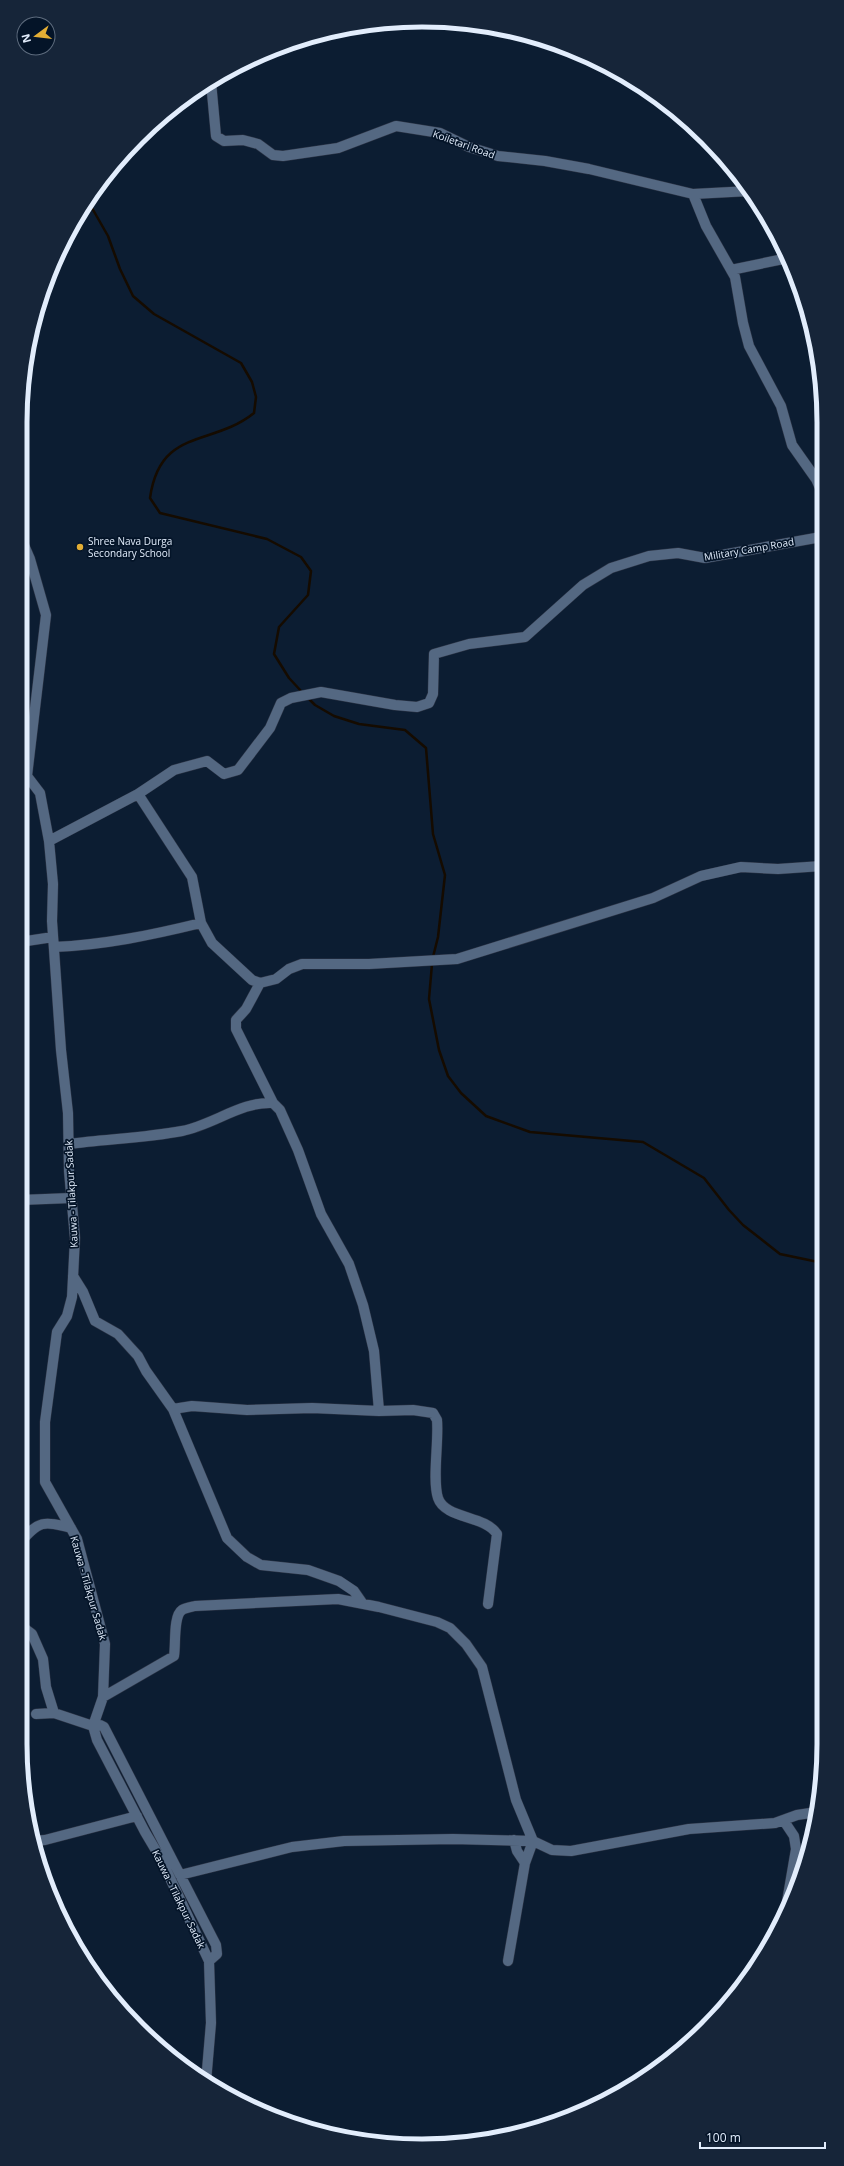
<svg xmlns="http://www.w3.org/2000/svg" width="844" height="2166" font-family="'Open Sans',sans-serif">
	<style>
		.water { fill: #150b00 }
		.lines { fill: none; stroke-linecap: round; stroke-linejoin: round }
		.stream { stroke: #150b00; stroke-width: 2.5 }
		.street-casing { stroke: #2d3546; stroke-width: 11 }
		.street { stroke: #546882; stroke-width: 10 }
		.poi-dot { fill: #e3ae35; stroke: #041428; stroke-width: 1.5 }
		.labels { text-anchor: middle; stroke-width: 3.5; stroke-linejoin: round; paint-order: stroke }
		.street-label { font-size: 10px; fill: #e2edfc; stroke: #041428 }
		.poi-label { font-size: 10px; fill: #e2edfc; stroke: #041428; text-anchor: start }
		.rim { fill: none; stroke: #e2edfc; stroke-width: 5 }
	</style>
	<rect width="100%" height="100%" fill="#0c1d32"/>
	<!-- water -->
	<path class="water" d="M20 1503 29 1522 20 1534Z"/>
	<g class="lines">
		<!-- stream -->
		<path class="stream" d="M88 201 108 236 120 269 133 296 154 314 241 363 252 382 256 397 254 413C212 447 160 427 150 498L160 513 267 539 301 557 311 571 308 595 279 627 274 654 289 678 302 692
			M307 697 315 705 334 716 359 724 405 730 426 748 433 834 445 875 438 937 433 957
			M432 964 429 999 439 1050 448 1076 461 1093 486 1116 530 1132 643 1142 704 1178 729 1210 743 1225 780 1254 823 1263"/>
		<!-- street casing -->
		<g class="street-casing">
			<path id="street" d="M211 82 216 136 224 141 243 140 258 144 273 155 283 156 338 148 396 126 440 133 469 147 498 156 545 161 589 169 693 194 750 191
				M693 194 706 226 735 277 743 323 749 346 781 406 792 445 816 479 821 490
				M731 270 788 258
				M20 536 30 559 46 615 27 776 40 793 49 841 53 884 52 921 61 1050 68 1113 69 1171 75 1238 72 1297 67 1316 57 1332 45 1422V1482L77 1539 105 1644 103 1697 93 1726 97 1740 145 1832 161 1859 209 1961 211 2023 206 2082
				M138 794 192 877 201 923 212 943 252 980 260 983 276 979 289 969 302 964H369L457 959 653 898 701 876 741 867 778 869 822 866
				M49 841 138 794 174 770 207 761 224 774 238 770 270 728 281 703 291 698 321 692 395 705 417 707 429 703 433 694 434 654 469 644 525 637 583 585 611 568 649 556 678 553 705 558 821 537
				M20 942 53 937
				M54 947C104 945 152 935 201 923
				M260 983 246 1009 236 1020V1029L273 1103
				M69 1144C106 1139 145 1138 182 1131 213 1125 242 1101 273 1103L280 1110 298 1150 321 1214 349 1264 363 1305 374 1351 379 1411
				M20 1200 71 1198
				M73 1276 83 1292 95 1321 118 1334 138 1356 146 1371 173 1409 227 1538 247 1557 261 1565 308 1570 339 1581 354 1591 363 1604
				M173 1409 192 1406 247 1410 312 1408 379 1411 413 1410 433 1413 437 1420C439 1441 432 1480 438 1498 445 1519 485 1515 497 1534L488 1604
				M20 1543C39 1520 43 1521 71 1528
				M20 1625 32 1634 43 1659 46 1687 54 1713
				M103 1697 174 1656C176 1644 173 1616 182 1610 185 1608 191 1607 195 1606L338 1599 379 1607 437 1622 450 1628 466 1644 482 1667 516 1800 533 1841 525 1863
				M36 1714 54 1713 93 1726 100 1725 104 1727 216 1945 217 1954 209 1961
				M33 1841 45 1840 137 1816
				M180 1875 292 1847 344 1841 453 1839 533 1841 552 1850 571 1851 689 1829 775 1823 797 1815 817 1812
				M784 1919 796 1849 794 1836 784 1821
				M508 1961 525 1863 517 1851 514 1840"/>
		</g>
		<!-- street -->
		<use href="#street" class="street"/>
	</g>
	<!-- markers -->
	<circle class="poi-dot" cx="80" cy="547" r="4"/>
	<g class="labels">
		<!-- street labels -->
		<g class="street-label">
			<text transform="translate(464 144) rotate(20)" y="4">Koiletari Road</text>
			<text transform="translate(749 549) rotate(-10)" y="4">Military Camp Road</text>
			<text transform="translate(71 1194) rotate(-93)" y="4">Kauwa - Tilakpur Sadak</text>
			<text transform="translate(89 1588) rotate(74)" y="4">Kauwa - Tilakpur Sadak</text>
			<text transform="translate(179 1899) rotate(64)" y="4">Kauwa - Tilakpur Sadak</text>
		</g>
		<!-- poi labels -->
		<g class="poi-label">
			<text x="88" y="545">Shree Nava Durga<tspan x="88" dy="12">Secondary School</tspan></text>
		</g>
	</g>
	<!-- crop -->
	<path d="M0 0H844V2166H0ZM422 27H422A395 395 0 0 1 817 422V1744A395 395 0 0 1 422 2139H422A395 395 0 0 1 27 1744V422A395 395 0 0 1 422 27Z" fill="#162539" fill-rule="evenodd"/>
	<path class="rim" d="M422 27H422A395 395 0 0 1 817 422V1744A395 395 0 0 1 422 2139H422A395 395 0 0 1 27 1744V422A395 395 0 0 1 422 27Z"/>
	<!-- north arrow -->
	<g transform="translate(36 36) rotate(255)"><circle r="19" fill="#041428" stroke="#5d6b7d"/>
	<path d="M0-3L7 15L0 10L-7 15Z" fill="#e3ae35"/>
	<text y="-6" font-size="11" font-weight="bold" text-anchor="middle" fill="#e2edfc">N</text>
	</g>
	<!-- scale -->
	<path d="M700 2142v6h125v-6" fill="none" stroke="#e2edfc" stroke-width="2"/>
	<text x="706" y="2142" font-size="12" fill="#e2edfc" stroke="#041428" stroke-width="3" paint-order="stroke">100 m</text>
</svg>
